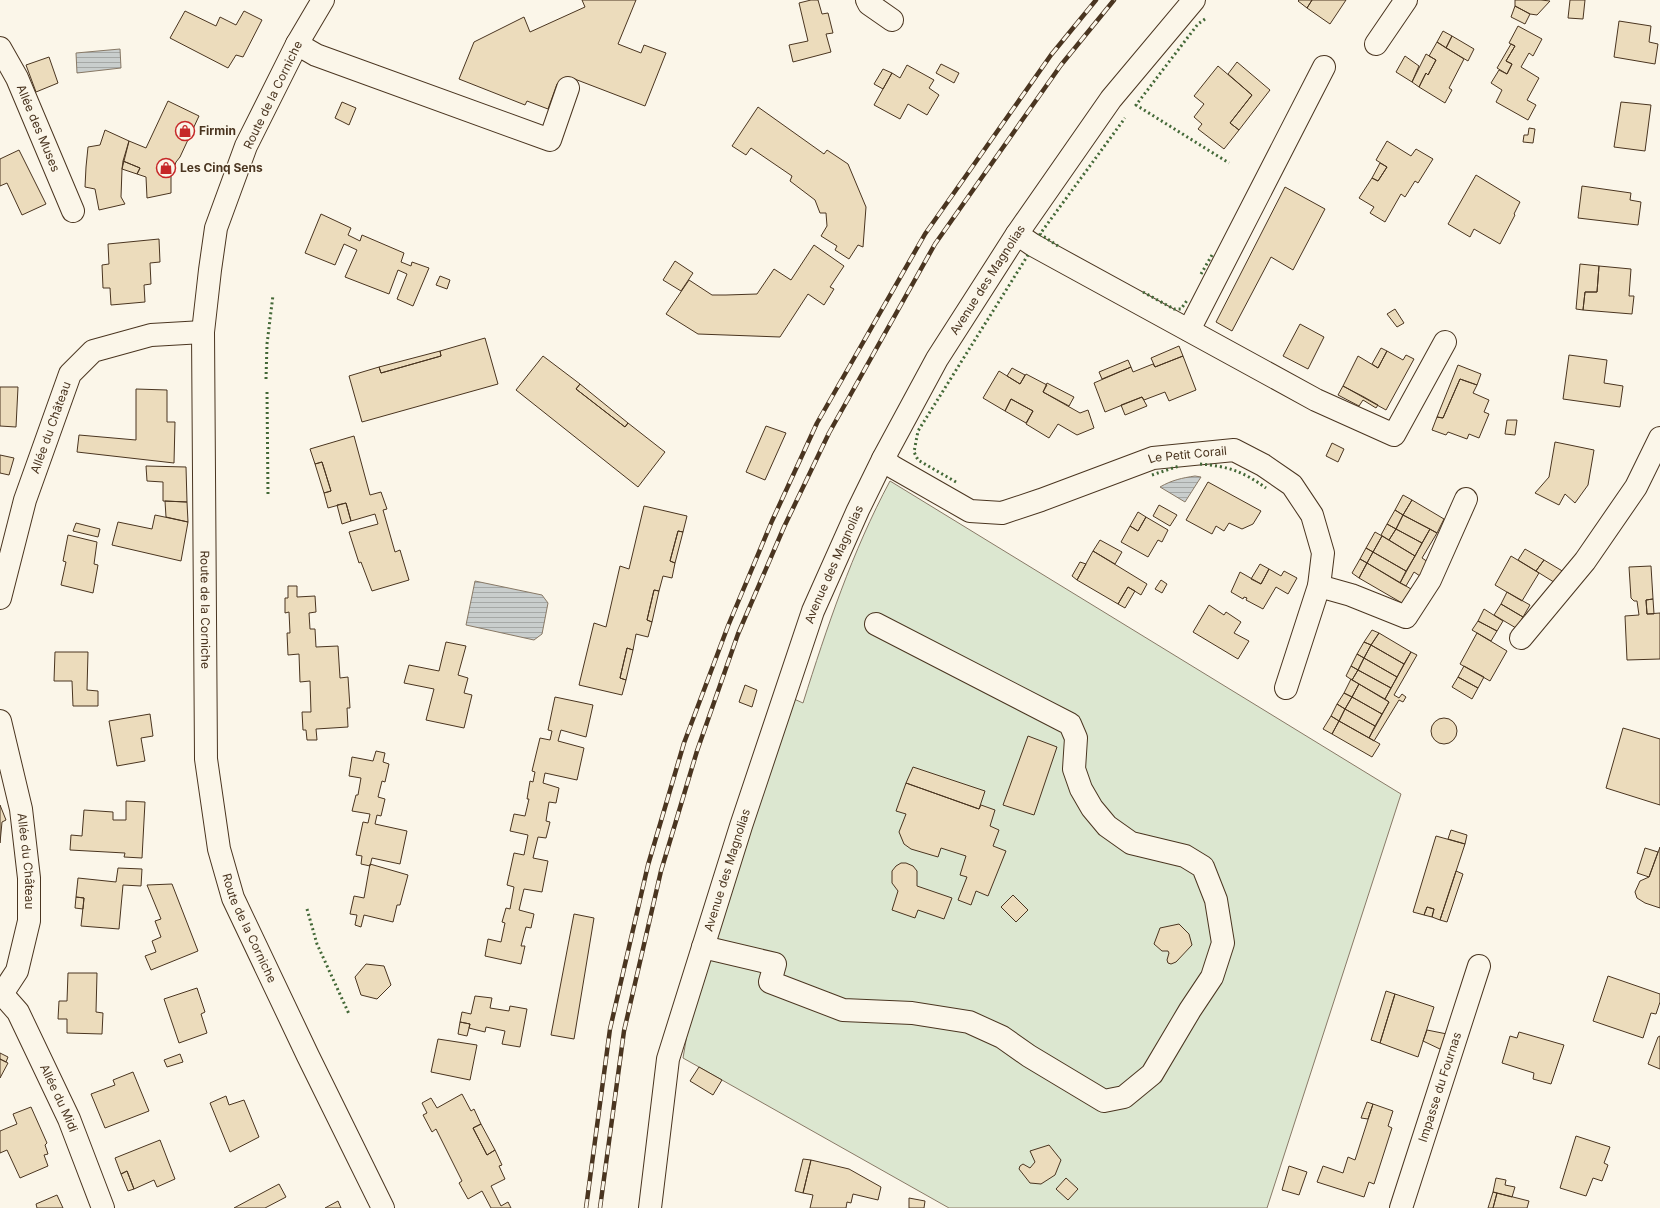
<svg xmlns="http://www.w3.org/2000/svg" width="1660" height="1208" font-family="Inter,sans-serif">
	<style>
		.green { fill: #dce7d0; stroke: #887966 }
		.water { fill: url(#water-rules); stroke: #887966 }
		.building { fill: #ecdcbc; stroke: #4a3520 }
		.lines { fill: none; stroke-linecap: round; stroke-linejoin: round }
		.minor-casing { stroke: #4a3520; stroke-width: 24 }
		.major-casing { stroke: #4a3520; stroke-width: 24 }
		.minor { stroke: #fbf6e9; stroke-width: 22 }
		.major { stroke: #fbf6e9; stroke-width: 22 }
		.rail-casing { stroke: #4a3520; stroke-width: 4.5 }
		.rail { stroke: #fbf6e9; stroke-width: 3; stroke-dasharray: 9; stroke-linecap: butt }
		.hedge { stroke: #436837; stroke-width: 3; stroke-dasharray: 2 3; stroke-linecap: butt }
		.labels { text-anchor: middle; stroke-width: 3; stroke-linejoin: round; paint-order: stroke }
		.street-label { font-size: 12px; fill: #4a3520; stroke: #fbf6e9 }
		.poi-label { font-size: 12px; font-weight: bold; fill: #4a3520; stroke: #fbf6e9; text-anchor: start }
	</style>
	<defs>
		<pattern id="water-rules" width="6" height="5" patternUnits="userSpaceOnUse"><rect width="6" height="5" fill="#c9cecd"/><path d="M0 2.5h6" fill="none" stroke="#a5a8a6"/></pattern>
	</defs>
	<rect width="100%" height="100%" fill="#fbf6e9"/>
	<!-- green -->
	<path class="green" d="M890 481 1401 794 1267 1208H949L683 1058 691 1011 794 699 803 703C827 627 852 552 890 481Z"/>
	<!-- water -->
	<path class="water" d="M120 49 121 68 77 73 76 53Z
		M1195 476 1201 477 1185 502 1160 487C1172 480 1182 478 1195 476Z
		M475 581 542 595 548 603 542 634 534 640 466 625Z"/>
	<!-- building -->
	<path class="building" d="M582 0H636L618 44 641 53 644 45 666 53 645 106 572 78 557 84 548 109 527 101 525 105 459 79 474 42 524 17 530 32 585 7Z
		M811 0H818L822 14 828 13 833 33 826 34 831 52 793 62 789 45 808 41 799 3Z
		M1299 0H1312L1307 8 1298 1Z
		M1312 0H1346L1330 24 1307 8Z
		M1515 0H1541L1550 1 1537 15 1530 14 1515 6Z
		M1570 0H1585L1583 19 1568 18Z
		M1515 6 1530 14 1525 24 1511 17Z
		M185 11 216 26 220 17 236 25 244 11 262 20 243 57 236 55 228 68 170 38Z
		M1619 21 1651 26 1649 42 1658 44 1655 64 1614 57Z
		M1518 26 1542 39 1533 56 1529 53 1521 67 1539 78 1527 100 1536 105 1528 120 1496 102 1502 90 1491 83 1499 70 1507 74 1512 64 1506 61 1515 46 1509 43Z
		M1443 31 1452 36 1446 48 1437 42Z
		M1452 36 1474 49 1468 61 1446 48Z
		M1437 42 1464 59 1449 88 1452 90 1445 103 1419 87 1426 73 1428 75 1436 60 1429 56Z
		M1511 44 1515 46 1506 61 1512 64 1507 74 1497 68Z
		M1426 54 1436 60 1428 75 1426 73 1419 87 1412 82Z
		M1405 56 1419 66 1412 82 1396 72Z
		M49 57 58 83 36 92 26 65Z
		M1237 62 1270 90 1239 130 1230 123 1252 95 1228 74Z
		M941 64 959 73 954 83 936 73Z
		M907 65 934 80 929 88 939 95 927 115 908 104 900 119 874 105 892 73 900 78Z
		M1218 66 1252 95 1230 123 1239 130 1224 149 1198 129 1202 124 1194 117 1204 104 1194 96Z
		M883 69 892 73 883 89 874 84Z
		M168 101 199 116 180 157 176 162 171 176V193L147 198 146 177 137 174 140 168 123 161 129 141 146 148Z
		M342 102 356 108 349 125 335 118Z
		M1621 102 1651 105 1645 151 1614 147Z
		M758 107 824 154 827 150 848 164 866 207 863 247 858 245 849 259 835 250 837 246 821 236 827 226 826 213H820L815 200 790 181 792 176 751 148 746 155 732 146Z
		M1529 128 1535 129 1533 143 1523 142 1524 135H1528Z
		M105 130 129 141 122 169 121 197 125 204 99 210 95 189 85 187 86 167 88 147 100 145Z
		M1387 141 1411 156 1416 149 1433 159 1418 183 1415 181 1405 197 1401 194 1385 222 1370 213 1374 207 1359 198 1372 178 1378 181 1387 167 1376 160Z
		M19 150 46 204 22 215 7 183 0 186V159Z
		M123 161 140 168 137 174 122 169Z
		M1380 163 1387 167 1378 181 1372 178Z
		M1476 175 1520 202 1514 214 1515 215 1500 244 1474 229 1470 237 1448 224Z
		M1582 186 1631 193 1630 200 1641 202 1638 225 1578 218Z
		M1285 187 1325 209 1293 270 1271 257 1232 331 1216 322Z
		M321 214 351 228 348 235 360 241 362 235 404 253 401 262 411 266 412 262 429 268 413 306 397 299 407 274 398 270 389 294 345 277 357 250 344 244 335 265 305 253Z
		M159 239 160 262 150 263 151 284 144 285 145 302 111 305 110 288H103L102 265 109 264 108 244Z
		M814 245 844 266 830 287 834 289 824 305 808 294 780 337 698 334 666 314 689 280 712 295H726L757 294 774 269 791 280Z
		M675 261 693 273 681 291 663 280Z
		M1580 264 1599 266 1597 292H1585L1583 310 1576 309Z
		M1599 266 1631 269 1629 296H1634L1632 314 1583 310 1585 292H1597Z
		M440 276 450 280 447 289 436 285Z
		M1395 309 1404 323 1397 327 1387 314Z
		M1300 324 1324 337 1308 369 1283 356Z
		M485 338 498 384 362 422 349 376 379 367 381 373 441 356 440 351Z
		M1179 346 1183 356 1155 367 1151 358Z
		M1381 348 1387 351 1378 368 1372 364Z
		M440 351 441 356 381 373 379 367Z
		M1387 351 1403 360 1406 355 1414 359 1386 410 1343 386 1358 356 1378 368Z
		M1569 355 1607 360 1604 383 1623 386 1620 407 1563 399Z
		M543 356 580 384 576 389 625 427 628 423 665 452 638 487 516 390Z
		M1183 356 1196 390 1169 401 1165 392 1144 400 1142 397 1105 412 1094 383 1131 367 1133 372 1153 364 1155 367Z
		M1128 360 1131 367 1102 379 1099 372Z
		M1458 365 1481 374 1477 385 1460 379 1443 418 1437 417Z
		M1012 368 1025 375 1020 384 1007 376Z
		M999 371 1020 384 1026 374 1047 385 1043 392 1080 413 1088 410 1094 428 1077 435 1058 424 1049 438 1026 424 1033 411 1011 399 1005 411 983 398Z
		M1460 379 1477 385 1473 393 1489 400 1484 412 1489 414 1479 438 1469 434 1467 439 1448 432 1446 435 1432 430 1437 417 1443 418Z
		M1047 383 1074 397 1069 406 1043 392Z
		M580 384 628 423 625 427 576 389Z
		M1343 386 1364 397 1378 405 1376 408 1363 400 1359 406 1338 395Z
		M0 387H18L16 427 0 426Z
		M136 389 167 390V422H175L174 463 77 452 79 435 136 440Z
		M1142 397 1147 406 1125 415 1121 405Z
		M1011 399 1033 411 1026 423 1005 411Z
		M1507 420H1517L1515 435 1505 434Z
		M766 426 786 433 765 480 746 472Z
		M354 436 370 495 381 492 387 509 383 510 395 552 400 550 409 580 372 591 361 562 359 563 349 532 378 524 375 514 351 521 346 503 328 508 324 493 331 491 322 462 315 464 310 449Z
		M1555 442 1594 450 1588 485 1575 503 1565 494 1559 505 1535 493 1549 477Z
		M1332 443 1344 449 1338 462 1326 456Z
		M0 455 14 458 9 475 0 473Z
		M322 462 331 491 324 493 315 464Z
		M146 466 186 467 187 502 163 501V482L147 481Z
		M1208 482 1261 511 1253 524 1242 529 1229 523 1224 531 1216 526 1212 534 1186 520Z
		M1403 495 1412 500 1403 515 1395 510Z
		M1412 500 1444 519 1437 533 1403 515Z
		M165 501 187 502 188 522 166 517Z
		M346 503 351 521 342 524 337 505Z
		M1159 505 1177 515 1170 526 1153 516Z
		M644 506 687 516 683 532 678 531 670 561 675 563 672 578 663 576 659 591 654 590 647 620 652 622 648 637 636 634 633 650 627 648 620 678 626 680 622 695 579 685 594 623 606 627 620 566 629 569Z
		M1395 510 1403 515 1396 529 1387 524Z
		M1138 512 1146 517 1138 531 1130 526Z
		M155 515 188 522 181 561 112 545 118 522 152 529Z
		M1403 515 1430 529 1422 543 1396 529Z
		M1146 517 1168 530 1162 542 1158 540 1148 557 1121 542 1130 526 1138 531Z
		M76 523 100 529 98 537 73 531Z
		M1387 524 1396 529 1389 540 1381 535Z
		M1396 529 1422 543 1415 556 1389 540Z
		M1430 529 1437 533 1422 558 1428 562 1420 576 1414 572 1406 586 1400 583Z
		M678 531 683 532 675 563 670 561Z
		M1375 532 1382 536 1373 552 1366 548Z
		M68 535 97 542 94 564 98 565 93 593 61 585 66 562 63 561Z
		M1382 536 1415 556 1406 571 1373 552Z
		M1100 540 1122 552 1115 564 1093 551Z
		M1366 548 1373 552 1367 563 1360 559Z
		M1525 549 1544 560 1536 571 1518 560Z
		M1093 551 1147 584 1141 595 1128 587 1118 604 1077 580Z
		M1373 552 1406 571 1400 583 1367 563Z
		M1511 556 1539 573 1522 601 1495 585Z
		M1360 559 1367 563 1359 578 1352 573Z
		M1544 560 1564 572 1557 584 1536 571Z
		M1080 562 1086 564 1077 580 1072 576Z
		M1367 563 1411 589 1402 603 1359 578Z
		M1260 564 1269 569 1261 584 1251 579Z
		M1651 566 1653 599 1646 600 1647 614 1660 613V659L1627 660 1625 616 1639 615 1637 601H1634L1631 598 1629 567Z
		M1269 569 1281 576 1284 571 1297 578 1288 594 1276 587 1263 609 1246 600 1247 598 1244 597 1243 599 1231 592 1240 572 1261 584Z
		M1161 580 1167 584 1162 593 1155 589Z
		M288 586H297V597L315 596 316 612 309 613 310 629H315L316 647 338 646 340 678 348 677 350 708H347L348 727 316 729 317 740H307L306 730H303L302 712H311L310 681 300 682 299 654 288 655 287 633H290L289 612 285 613V598H288Z
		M1128 587 1135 591 1125 608 1118 604Z
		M654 590 659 591 652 622 647 620Z
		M1507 592 1530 605 1523 617 1501 604Z
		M1653 599 1654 614H1647L1646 600Z
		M1501 604 1523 617 1516 628 1494 615Z
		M1209 605 1224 615 1226 612 1241 622 1234 633 1249 641 1238 659 1193 632Z
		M1484 609 1503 621 1497 631 1478 621Z
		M1478 621 1497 631 1491 641 1472 630Z
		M1372 630 1379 633 1371 645 1364 642Z
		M1379 633 1411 652 1404 664 1371 645Z
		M1477 633 1507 651 1490 681 1460 664Z
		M446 642 466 646 458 675 468 678 464 693 472 695 464 728 426 720 434 689 404 683 409 665 439 671Z
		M1364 642 1371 645 1364 658 1357 654Z
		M1371 645 1404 664 1397 677 1364 658Z
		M627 648 633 650 626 680 620 678Z
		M55 652H88L87 690 98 691V706H73L72 681H54Z
		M1411 652 1417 655 1394 695 1399 698 1402 694 1406 697 1403 702 1399 700 1374 741 1369 738 1389 702 1385 699Z
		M1357 654 1364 658 1358 670 1351 666Z
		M1364 658 1397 677 1391 688 1358 670Z
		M1351 666 1358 670 1352 680 1346 676Z
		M1464 666 1484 677 1478 688 1458 677Z
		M1358 670 1391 688 1385 699 1352 680Z
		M1458 677 1478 688 1472 699 1452 687Z
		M1351 679 1359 684 1352 697 1344 693Z
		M1359 684 1389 702 1382 714 1352 697Z
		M745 685 757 690 752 707 739 702Z
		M1344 693 1352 697 1345 709 1337 704Z
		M555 697 593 705 586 737 561 730 558 741 584 748 577 780 545 773 543 783 559 788 556 803 549 802 546 821 550 822 546 838 538 837 533 858 548 861 542 892 524 889 519 910 534 914 531 928 526 927 521 946H525L521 964 485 956 488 939 501 942 505 923 502 922 506 908 510 909 514 887 507 885 514 853 524 855 528 835 510 831 514 814 525 816 529 799H527L530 781 533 782 535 772 532 771 540 738 550 740 552 731 548 730Z
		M1352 697 1382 714 1375 726 1345 709Z
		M1337 704 1345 709 1339 721 1331 716Z
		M1345 709 1375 726 1369 738 1339 721Z
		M150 714 153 736 141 738 145 761 117 766 109 721Z
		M1331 716 1339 721 1332 734 1323 729Z
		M1431 731a13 13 0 1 1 26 0a13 13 0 1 1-26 0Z
		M1339 721 1380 744 1372 757 1332 734Z
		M1623 728 1660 739V805L1606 788Z
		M1028 736 1057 747 1034 815 1003 805Z
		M376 751 385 753 383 762 389 764 385 782 382 781 378 797 385 799 381 816 377 815 375 824 407 831 400 864 372 858 370 866 361 864 362 856 356 855 363 822 368 823 370 814 352 811 356 795H358L361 778 349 776 352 757 373 761Z
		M913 767 985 791 979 809 906 783Z
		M906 783 979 809 981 805 995 810 990 826 999 830 993 846 1006 851 988 896 976 891 971 905 958 900 967 877 960 875 966 856 941 848 938 857 911 849 904 844 899 832 906 814 896 811Z
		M126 801 145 802 142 858 124 857 125 853 70 850 71 835 82 836 84 810 113 812V820H126Z
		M0 805 6 820 2 822 0 843Z
		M1451 830 1467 835 1465 844 1448 839Z
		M1436 836 1465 844 1440 920 1432 917 1434 909 1427 907 1424 915 1413 912Z
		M1660 847V908L1645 903 1637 898 1635 892 1640 881 1649 877Z
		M1645 848 1658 852 1649 877 1637 873Z
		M901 863H906L913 866 917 871V886L952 898 944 919 918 910 915 918 892 910 898 891 892 883V871L896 866Z
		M370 864 408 875 400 905H397L393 922 364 915 361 927 355 925 357 915 350 914 354 896 364 898Z
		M118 868 142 869 141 886 123 885 119 929 81 926 84 898 76 897 78 878 116 882Z
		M1456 871 1463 874 1447 922 1440 920Z
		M172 884 198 951 151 970 145 956 156 952 152 941 161 937 155 921 161 919 147 885Z
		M1013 895 1028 910 1016 922 1001 907Z
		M76 897 84 898 83 909 75 908Z
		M1427 907 1434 909 1432 917 1424 915Z
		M574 914 594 918 574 1039 551 1035Z
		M1179 924 1189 934 1192 945 1176 962 1171 964 1168 963 1167 960 1169 953 1168 951H1162L1154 944 1160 928Z
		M366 964 384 966 391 985 377 999 361 995 355 977Z
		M68 973H97L96 1012 103 1013 102 1034 67 1033V1019H58L59 1001H67Z
		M1608 976 1660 994V1002L1656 1014 1651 1013 1643 1038 1593 1021Z
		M197 988 205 1012 201 1014 207 1033 179 1043 164 999Z
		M1386 991 1395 994 1380 1043 1371 1040Z
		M1395 994 1434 1007 1418 1057 1380 1043Z
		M475 996 492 998 490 1008 509 1011 510 1006 527 1009 520 1047 502 1044 505 1031 486 1027 485 1032 469 1028 470 1024 460 1022 462 1012 471 1014Z
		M460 1022 470 1024 467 1036 458 1034Z
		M1427 1030 1447 1034 1442 1050 1423 1041Z
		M1519 1032 1564 1045 1551 1084 1533 1079 1534 1073 1502 1063 1510 1036 1517 1038Z
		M1660 1036V1069L1648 1064 1658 1037Z
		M438 1039 477 1045 470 1080 431 1072Z
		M0 1053 8 1057 6 1062 0 1059Z
		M180 1054 183 1062 167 1067 164 1060Z
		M0 1059 8 1063 0 1078Z
		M699 1067 722 1080 713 1095 690 1081Z
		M133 1072 149 1111 105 1128 91 1094 115 1085 113 1080Z
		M462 1094 471 1111 474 1109 481 1124 473 1128 487 1155 495 1150 502 1165 499 1166 505 1179 491 1186 501 1206 508 1202 511 1208H491L482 1191 468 1199 459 1183 462 1181 436 1129 432 1132 423 1115 427 1113 422 1103 431 1098 437 1108Z
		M226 1096 229 1105 244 1100 259 1137 230 1152 210 1103Z
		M1367 1102 1373 1104 1368 1119 1361 1118Z
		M1373 1104 1393 1111 1388 1126 1392 1128 1374 1184 1369 1182 1364 1197 1317 1182 1323 1166 1343 1173 1348 1157 1355 1160Z
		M31 1107 47 1143 45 1145 48 1154 44 1155 48 1166 20 1178 7 1150 0 1153V1131L17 1124 13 1114Z
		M481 1124 495 1150 487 1155 473 1128Z
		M1576 1136 1610 1147 1604 1163 1608 1165 1602 1181 1593 1178 1586 1196 1560 1188Z
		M160 1140 175 1179 157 1187 154 1180 134 1189 127 1171 121 1174 115 1158Z
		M1049 1145 1061 1160 1055 1175 1041 1184 1030 1183 1019 1169 1020 1166 1023 1164 1030 1168 1035 1162 1030 1151Z
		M803 1159 811 1160 803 1193 795 1191Z
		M811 1160 849 1169 881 1187 878 1200 853 1194 851 1203 847 1202 846 1208H810L813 1195 803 1193Z
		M1289 1166 1307 1172 1299 1195 1282 1190Z
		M127 1171 134 1189 128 1191 121 1174Z
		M1066 1178 1078 1189 1068 1200 1056 1189Z
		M1496 1178 1506 1180 1505 1185 1515 1187 1512 1197 1493 1192Z
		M279 1184 286 1197 265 1208H234Z
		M1493 1192 1497 1193 1493 1208H1488Z
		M1497 1193 1529 1201 1527 1208H1493Z
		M57 1195 63 1208H37L36 1204Z
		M909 1198 925 1201 924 1208H909Z
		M338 1201 341 1208H325Z"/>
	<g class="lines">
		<!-- minor casing -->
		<g class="minor-casing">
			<g id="minor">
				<path d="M867 0 869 4 892 20"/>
				<path d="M297 44 316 55 550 140 568 88"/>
				<path d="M1376 44 1406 0"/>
				<path id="s1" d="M0 48 17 78 73 211"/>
				<path d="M1017 234 1033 245 1316 400 1394 435 1445 342"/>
				<path d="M1189 330 1324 67"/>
				<path id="s2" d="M883 459 893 467 970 511 1002 513 1041 500 1153 458 1234 450 1263 465 1292 485 1312 515 1323 553 1319 586 1286 688"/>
				<path d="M1319 586 1351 595 1406 617 1430 580 1466 499"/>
				<path id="s3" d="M0 598 25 500 70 374 93 351 151 335 203 332"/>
				<path d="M1521 638 1585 561 1636 487 1660 438"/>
				<path id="s4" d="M0 721 21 809 29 878V921L17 971 0 997"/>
				<path d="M703 947 775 964 770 982 843 1010 912 1013 969 1022 1002 1037 1029 1056 1104 1101 1124 1097 1152 1074 1190 1010 1212 977 1223 943 1216 900 1203 867 1185 856 1131 843 1107 826 1092 808 1081 789 1074 769 1076 738 1070 724 876 624"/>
				<path id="s5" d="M3 995 18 1012 69 1119 103 1208"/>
				<path id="s6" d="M650 1208 668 1059 741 826 813 611 858 510 883 459 937 359 1017 234 1111 99 1194 0"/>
				<path id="s7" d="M1401 1208 1479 966"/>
			</g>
		</g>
		<!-- major casing -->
		<g class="major-casing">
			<g id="major">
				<path id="s8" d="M323 0 297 44 246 146 216 228 210 270 203 332 206 759 219 849 233 898 308 1056 383 1208"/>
			</g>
		</g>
		<!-- minor -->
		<use href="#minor" class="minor"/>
		<!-- major -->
		<use href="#major" class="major"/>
		<!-- rail casing -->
		<g class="rail-casing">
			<path id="rail" d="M586 1208 610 1029 648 865 684 743 728 626 772 521 817 423 925 234 1051 55 1096 0
				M600 1208 624 1031 661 871 697 751 738 634 784 527 829 433 935 244 1061 65 1114 0"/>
		</g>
		<!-- rail -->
		<use href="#rail" class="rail"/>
		<!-- hedge -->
		<path class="hedge" d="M1205 19 1198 24 1136 105 1229 163
			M1058 246 1040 234 1125 118
			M1201 274 1212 255
			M1143 292 1174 309H1181L1188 299
			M266 379 267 344 273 295
			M267 392 268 496
			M1200 464C1228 466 1244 472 1266 488
			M1152 475 1179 466
			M956 482 918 460 914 452 918 431 1028 255
			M307 909 317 944 349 1014"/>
	</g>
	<!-- icons -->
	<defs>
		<g id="shop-ring" transform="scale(1)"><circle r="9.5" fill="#fbf6e9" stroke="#c62828" stroke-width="1.5"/><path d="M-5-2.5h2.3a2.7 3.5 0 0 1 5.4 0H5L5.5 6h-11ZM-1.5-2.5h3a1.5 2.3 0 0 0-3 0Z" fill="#c62828"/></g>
	</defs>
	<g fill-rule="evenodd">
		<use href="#shop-ring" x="185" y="131"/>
		<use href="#shop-ring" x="166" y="168"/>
	</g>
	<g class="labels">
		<!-- street labels -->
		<g class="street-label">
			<text transform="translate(273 95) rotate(-64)" y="4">Route de la Corniche</text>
			<text dy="4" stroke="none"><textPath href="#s1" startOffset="89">Allée des Muses</textPath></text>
			<text dy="4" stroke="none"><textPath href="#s6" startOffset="996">Avenue des Magnolias</textPath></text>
			<text dy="4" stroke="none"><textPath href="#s3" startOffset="178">Allée du Château</textPath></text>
			<text dy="4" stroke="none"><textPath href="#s2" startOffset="329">Le Petit Corail</textPath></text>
			<text dy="4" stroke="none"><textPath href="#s6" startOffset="672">Avenue des Magnolias</textPath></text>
			<text dy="4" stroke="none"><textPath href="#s8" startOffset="635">Route de la Corniche</textPath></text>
			<text dy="4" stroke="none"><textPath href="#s4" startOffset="143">Allée du Château</textPath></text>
			<text dy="4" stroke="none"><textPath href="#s6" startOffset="348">Avenue des Magnolias</textPath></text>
			<text dy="4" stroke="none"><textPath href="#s8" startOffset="960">Route de la Corniche</textPath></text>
			<text dy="4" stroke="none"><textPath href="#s7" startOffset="127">Impasse du Fournas</textPath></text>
			<text dy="4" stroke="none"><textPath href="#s5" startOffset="118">Allée du Midi</textPath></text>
		</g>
		<!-- poi labels -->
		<g class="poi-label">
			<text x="199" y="135">Firmin</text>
			<text x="180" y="172">Les Cinq Sens</text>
		</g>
	</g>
</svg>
